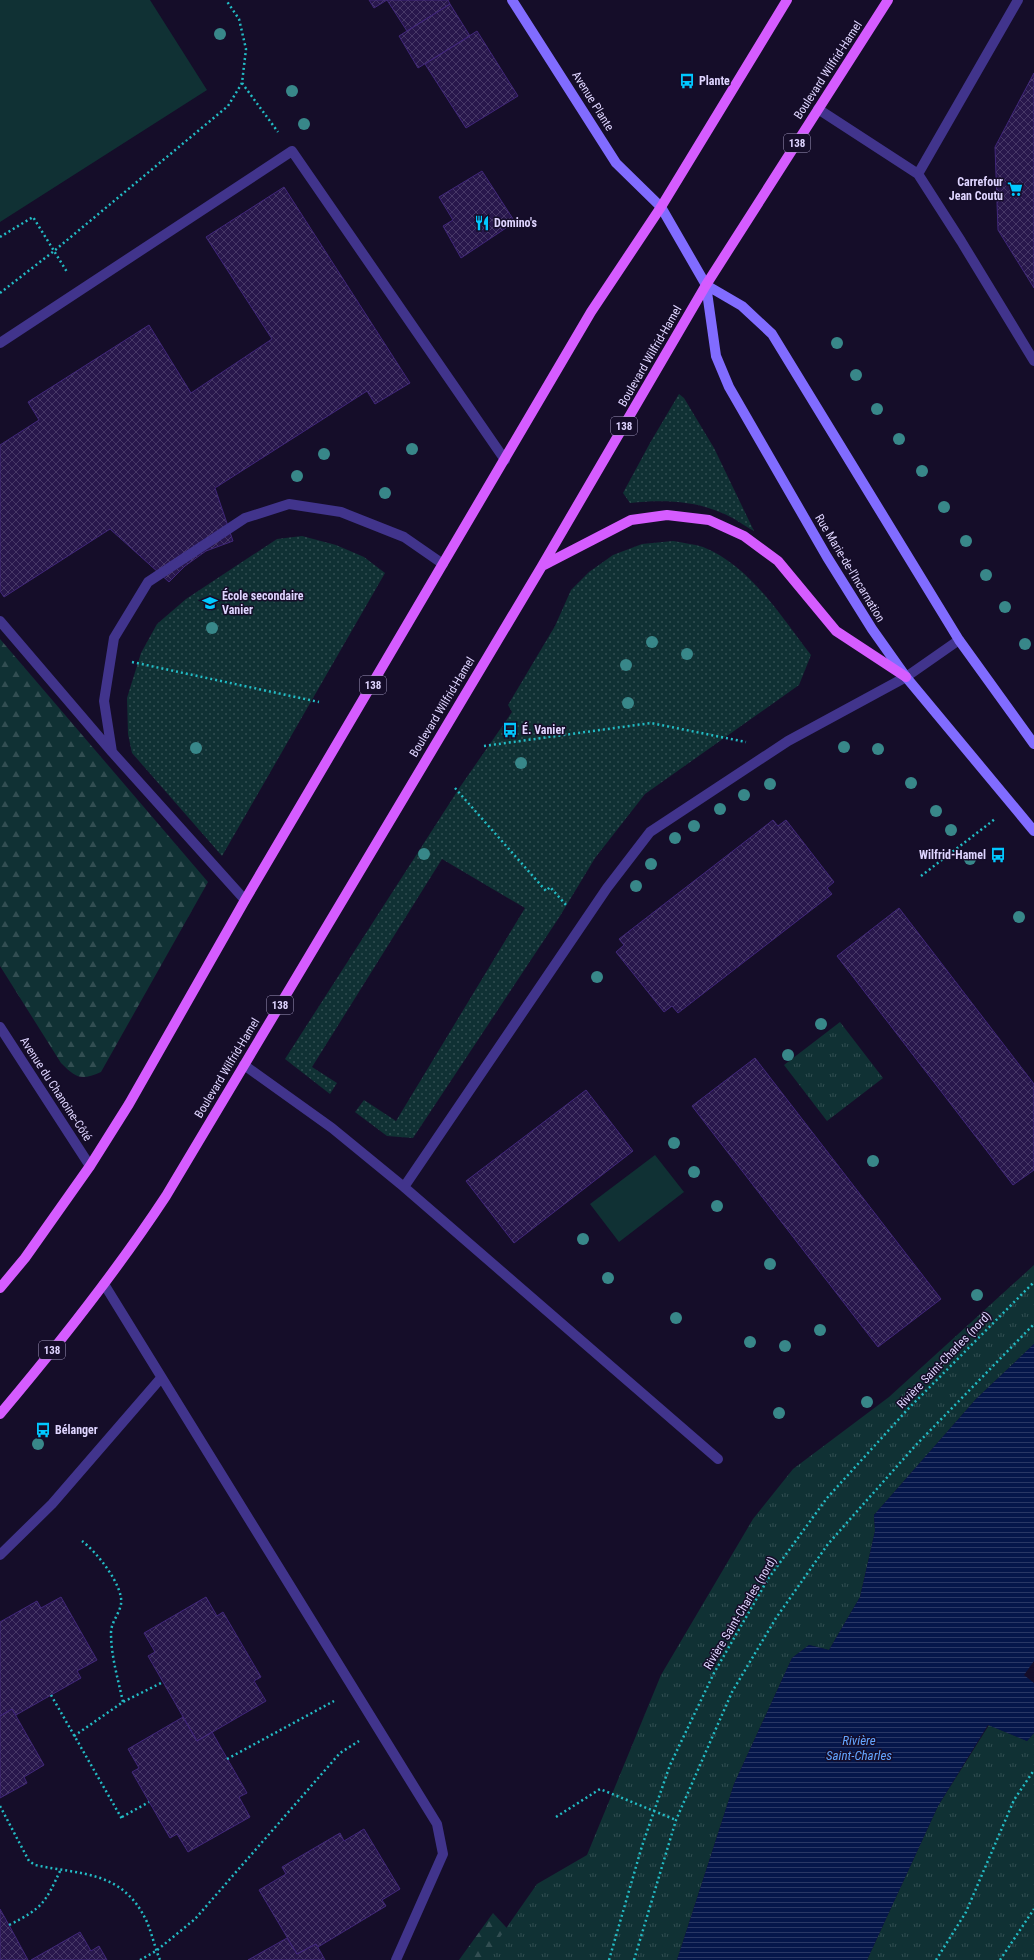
<svg xmlns="http://www.w3.org/2000/svg" width="1034" height="1960" font-family="'Roboto Condensed',sans-serif">
	<style>
		.grass { fill: url(#grass-dots) }
		.forest { fill: url(#forest-firs) }
		.park { fill: url(#park-tufts) }
		.garden { fill: #103134 }
		.water { fill: url(#water-rules) }
		.building { fill: url(#building-cross-hatch); stroke: #41277a }
		.lines { fill: none; stroke-linecap: round; stroke-linejoin: round }
		.path { stroke: #23bcc5; stroke-width: 2.5; stroke-dasharray: 2 3; stroke-linecap: butt }
		.lane { stroke: #41348c; stroke-width: 10 }
		.street { stroke: #41348c; stroke-width: 10 }
		.secondary { stroke: #816cff; stroke-width: 10 }
		.primary { stroke: #d55cff; stroke-width: 10 }
		.tree { fill: #388789 }
		.labels { text-anchor: middle; stroke-width: 3; stroke-linejoin: round; paint-order: stroke }
		.shield { fill: #150d29; stroke: #a299bf; stroke-width: 1 }
		.shield-label { font-size: 11px; font-weight: bold; fill: #dfd5ff }
		.street-label { font-size: 12px; fill: #dfd5ff; stroke: #150d29 }
		.poi-label { font-size: 12px; font-weight: bold; fill: #dfd5ff; stroke: #150d29; text-anchor: start }
		.water-label { font-size: 13px; font-style: italic; fill: #63a5ff; stroke: #150d29 }
	</style>
	<defs>
		<pattern id="grass-dots" width="8" height="8" patternUnits="userSpaceOnUse"><rect width="8" height="8" fill="#103134"/><path d="M2 2h.1M6 6h.1" fill="none" stroke="#324e52" stroke-width="1.8" stroke-linecap="round"/></pattern>
		<pattern id="forest-firs" width="22" height="20" patternUnits="userSpaceOnUse"><rect width="22" height="20" fill="#103134"/><path d="M5 1l3.5 6h-7zM16 11l3.5 6h-7z" fill="#324e52"/></pattern>
		<pattern id="park-tufts" width="24" height="20" patternUnits="userSpaceOnUse"><rect width="24" height="20" fill="#103134"/><path d="M3 7l-1-3M5 7V3M7 7l1-3M15 17l-1-3M17 17v-4M19 17l1-3" fill="none" stroke="#324e52"/></pattern>
		<pattern id="water-rules" width="6" height="5" patternUnits="userSpaceOnUse"><rect width="6" height="5" fill="#05164a"/><path d="M0 2.5h6" fill="none" stroke="#293765"/></pattern>
		<pattern id="building-cross-hatch" width="8" height="8" patternUnits="userSpaceOnUse"><rect width="8" height="8" fill="#28174c"/><path d="M0 0l8 8M0 8l8-8" fill="none" stroke="#473867"/></pattern>
	</defs>
	<rect width="100%" height="100%" fill="#150d29"/>
	<!-- grass -->
	<path class="grass" d="M679 394 684 398 714 448 754 531C743 525 733 517 722 513 692 500 661 500 630 503L623 493 650 443Z
		M302 536 336 545 364 557 385 573 222 856 132 753 128 734 127 698 141 653 157 624 186 599 277 539Z
		M673 541C683 543 694 544 703 547 752 567 780 616 811 655L799 685 645 794 595 858 560 916 413 1138 387 1136 355 1112 364 1100 396 1121 525 908 442 859 312 1067 337 1083 330 1094 285 1059 460 787 512 712 508 705 555 626 571 590 589 572 613 555 642 544Z"/>
	<!-- forest -->
	<path class="forest" d="M0 639 208 882 101 1072C81 1081 76 1078 61 1063L0 966Z
		M493 1913 536 1960H459Z"/>
	<!-- park -->
	<path class="park" d="M840 1022 883 1078 827 1121 784 1065Z
		M1034 1265V1344L976 1399 874 1515 875 1531 860 1597 829 1650 809 1645 792 1658 734 1784 677 1960H484L537 1884 587 1855 661 1675 753 1519 793 1469 889 1397Z
		M989 1725 1027 1741 1034 1733V1960H867L938 1806Z"/>
	<!-- garden -->
	<path class="garden" d="M0 0H150L207 90 0 222Z
		M655 1155 684 1192 619 1242 590 1204Z"/>
	<!-- water -->
	<path class="water" d="M1034 1344V1661L1024 1675 1034 1683V1733L1027 1741 988 1725 938 1806 867 1960H677L734 1784 792 1658 809 1645 829 1650 860 1597 875 1531 874 1515 976 1399Z"/>
	<!-- building -->
	<path class="building" d="M369 0H387L374 8Z
		M387 0H448L450 4 407 31Z
		M450 4 470 36 418 68 399 36Z
		M477 31 518 96 466 128 425 64Z
		M1034 73V288L998 230 995 147Z
		M482 171 515 222 461 258 443 226 453 220 439 197Z
		M284 187 410 383 375 404 367 391 215 488 233 541 206 551 185 566 169 582 110 529 4 597 0 591V445L39 420 28 402 149 325 191 393 272 339 206 237Z
		M773 820 778 826 786 820 834 882 827 888 832 894 678 1013 672 1006 664 1012 616 952 624 945 619 939Z
		M899 908 1034 1084V1170L1013 1185 837 956Z
		M755 1058 941 1299 878 1347 692 1106Z
		M586 1090 633 1151 514 1243 466 1181Z
		M61 1597 97 1660 77 1671 81 1678 16 1715 12 1709 0 1716V1622L37 1601 41 1608Z
		M206 1597 217 1616 223 1612 261 1677 254 1681 266 1701 197 1741 148 1656 155 1652 144 1633Z
		M12 1709 44 1765 24 1777 27 1783 0 1798V1716Z
		M183 1717 197 1741 212 1732 247 1793 239 1797 250 1817 188 1852 177 1834 170 1838 132 1772 139 1768 128 1749Z
		M364 1829 400 1889 382 1900 386 1906 318 1947 316 1944 297 1954 259 1890 286 1874 282 1867 340 1833 344 1841Z
		M0 1909 9 1925 28 1960H0Z
		M80 1932 91 1951 99 1946 107 1960H31Z
		M287 1938 297 1954 316 1944 325 1960H248Z"/>
	<g class="lines">
		<!-- path -->
		<path class="path" d="M242 83 278 132
			M0 237 33 217 67 272
			M0 293 54 251 228 106 242 83 246 49 239 19 226 0
			M132 662 319 702
			M484 746 651 723 746 742
			M455 788 546 891 550 887 567 906
			M921 876 995 819
			M82 1541C96 1551 124 1586 121 1604 119 1615 111 1622 111 1633 111 1656 118 1679 123 1702
			M51 1695 122 1819
			M74 1736 123 1702 163 1682
			M227 1759 334 1701
			M0 1806 29 1861 35 1865C81 1875 123 1870 147 1922 152 1934 155 1948 160 1960
			M122 1817 149 1802
			M556 1817 600 1789 676 1820
			M9 1925C43 1908 45 1903 61 1869
			M140 1960 156 1951 195 1919 340 1753 359 1741
			M609 1960 642 1846 670 1765 714 1673 768 1579 827 1498 908 1409 1034 1282
			M634 1960 676 1820 732 1692 776 1618 828 1544 915 1446 1034 1324
			M936 1960 966 1912 1014 1800 1034 1770
			M1000 1960 1034 1909"/>
		<!-- lane -->
		<path class="lane" d="M818 109 918 174 961 241 1034 361
			M918 174 1018 0
			M0 343 292 151 505 460
			M0 621 112 752
			M245 900 112 752 104 701 114 638 148 582 245 518 289 504 341 512 404 537 443 564
			M244 1065 332 1128 404 1187 607 888 650 832 788 741 906 677 959 640
			M404 1187 718 1459
			M104 1284 437 1824 443 1854 396 1960
			M0 1555 52 1504 161 1378"/>
		<!-- street -->
		<path class="street" d="M0 1027 90 1166"/>
		<!-- secondary -->
		<path class="secondary" d="M512 0 616 163 661 207 706 285 716 356 729 387 827 557 872 629 906 677 1034 831
			M706 285 742 306 772 334 959 640 1034 744"/>
		<!-- primary -->
		<path class="primary" d="M542 566 631 520 667 515 709 520 744 536 778 561 836 631 906 677
			M0 1288 25 1258 90 1166 129 1104 245 900 591 312 661 207 787 0
			M0 1414C59 1344 116 1272 166 1196L542 566 706 285 888 0"/>
	</g>
	<!-- trees -->
	<g class="tree">
		<circle cx="220" cy="34" r="6"/>
		<circle cx="292" cy="91" r="6"/>
		<circle cx="304" cy="124" r="6"/>
		<circle cx="837" cy="343" r="6"/>
		<circle cx="856" cy="375" r="6"/>
		<circle cx="877" cy="409" r="6"/>
		<circle cx="899" cy="439" r="6"/>
		<circle cx="412" cy="449" r="6"/>
		<circle cx="324" cy="454" r="6"/>
		<circle cx="922" cy="471" r="6"/>
		<circle cx="297" cy="476" r="6"/>
		<circle cx="385" cy="493" r="6"/>
		<circle cx="944" cy="507" r="6"/>
		<circle cx="966" cy="541" r="6"/>
		<circle cx="986" cy="575" r="6"/>
		<circle cx="1005" cy="607" r="6"/>
		<circle cx="212" cy="628" r="6"/>
		<circle cx="652" cy="642" r="6"/>
		<circle cx="1025" cy="644" r="6"/>
		<circle cx="687" cy="654" r="6"/>
		<circle cx="626" cy="665" r="6"/>
		<circle cx="628" cy="703" r="6"/>
		<circle cx="844" cy="747" r="6"/>
		<circle cx="196" cy="748" r="6"/>
		<circle cx="878" cy="749" r="6"/>
		<circle cx="521" cy="763" r="6"/>
		<circle cx="911" cy="783" r="6"/>
		<circle cx="770" cy="784" r="6"/>
		<circle cx="744" cy="795" r="6"/>
		<circle cx="720" cy="809" r="6"/>
		<circle cx="936" cy="811" r="6"/>
		<circle cx="694" cy="826" r="6"/>
		<circle cx="951" cy="830" r="6"/>
		<circle cx="675" cy="838" r="6"/>
		<circle cx="424" cy="854" r="6"/>
		<circle cx="970" cy="859" r="6"/>
		<circle cx="651" cy="864" r="6"/>
		<circle cx="636" cy="886" r="6"/>
		<circle cx="1019" cy="917" r="6"/>
		<circle cx="597" cy="977" r="6"/>
		<circle cx="821" cy="1024" r="6"/>
		<circle cx="788" cy="1055" r="6"/>
		<circle cx="674" cy="1143" r="6"/>
		<circle cx="873" cy="1161" r="6"/>
		<circle cx="694" cy="1172" r="6"/>
		<circle cx="717" cy="1206" r="6"/>
		<circle cx="583" cy="1239" r="6"/>
		<circle cx="770" cy="1264" r="6"/>
		<circle cx="608" cy="1278" r="6"/>
		<circle cx="977" cy="1295" r="6"/>
		<circle cx="676" cy="1318" r="6"/>
		<circle cx="820" cy="1330" r="6"/>
		<circle cx="750" cy="1342" r="6"/>
		<circle cx="785" cy="1346" r="6"/>
		<circle cx="867" cy="1402" r="6"/>
		<circle cx="779" cy="1413" r="6"/>
		<circle cx="38" cy="1444" r="6"/>
	</g>
	<!-- icons -->
	<defs>
		<g id="bus-bare" transform="scale(1.2)"><path d="M-5-6H5V4H4V6H2V4H-2V6H-4V4H-5ZM-3.5-4V0h7V-4ZM-3.5 1.2v1.5H-2V1.2ZM2 1.2v1.5H3.5V1.2Z" fill="#01c8ff" stroke="#150d29" stroke-width="2.5" paint-order="stroke"/></g>
		<g id="supermarket-bare" transform="scale(1.2)"><path d="M-6-5.5h2.5l.6 2H6L4.5 2H-2.5L-4.4-4H-6ZM-1.5 3.2a1.3 1.3 0 1 0 .1 0ZM3 3.2a1.3 1.3 0 1 0 .1 0Z" fill="#01c8ff" stroke="#150d29" stroke-width="2.5" paint-order="stroke"/></g>
		<g id="restaurant-bare" transform="scale(1.2)"><path d="M-5-6h1v4h1v-4h1v4h1v-4h1v5L-1.5 .5V6h-2V.5L-5-1ZM5-6V6H3V1.5H1.5Q1.5-4 5-6Z" fill="#01c8ff" stroke="#150d29" stroke-width="2.5" paint-order="stroke"/></g>
		<g id="school-bare" transform="scale(1.2)"><path d="M0-5L7-2L0 1L-7-2ZM-4 1L0 2.5L4 1V4Q0 6-4 4Z" fill="#01c8ff" stroke="#150d29" stroke-width="2.5" paint-order="stroke"/></g>
	</defs>
	<g fill-rule="evenodd">
		<use href="#bus-bare" x="687" y="81"/>
		<use href="#supermarket-bare" x="1015" y="189"/>
		<use href="#restaurant-bare" x="482" y="223"/>
		<use href="#school-bare" x="210" y="603"/>
		<use href="#bus-bare" x="510" y="730"/>
		<use href="#bus-bare" x="998" y="855"/>
		<use href="#bus-bare" x="43" y="1430"/>
	</g>
	<g class="labels">
		<!-- shield labels -->
		<g class="shield">
			<rect x="784" y="134" width="26" height="18" rx="3"/>
			<rect x="611" y="417" width="26" height="18" rx="3"/>
			<rect x="360" y="676" width="26" height="18" rx="3"/>
			<rect x="267" y="996" width="26" height="18" rx="3"/>
			<rect x="39" y="1341" width="26" height="18" rx="3"/>
		</g>
		<g class="shield-label">
			<text x="797" y="147">138</text>
			<text x="624" y="430">138</text>
			<text x="373" y="689">138</text>
			<text x="280" y="1009">138</text>
			<text x="52" y="1354">138</text>
		</g>
		<!-- street labels -->
		<g class="street-label">
			<text transform="translate(828 70) rotate(-57)" y="4">Boulevard Wilfrid-Hamel</text>
			<text transform="translate(593 101) rotate(58)" y="4">Avenue Plante</text>
			<text transform="translate(650 356) rotate(-60)" y="4">Boulevard Wilfrid-Hamel</text>
			<text transform="translate(850 568) rotate(59)" y="4">Rue Marie-de-l'Incarnation</text>
			<text transform="translate(442 707) rotate(-59)" y="4">Boulevard Wilfrid-Hamel</text>
			<text transform="translate(227 1068) rotate(-59)" y="4">Boulevard Wilfrid-Hamel</text>
			<text transform="translate(56 1089) rotate(57)" y="4">Avenue du Chanoine-Côté</text>
			<text transform="translate(944 1360) rotate(-46)" y="4">Rivière Saint-Charles (nord)</text>
			<text transform="translate(740 1613) rotate(-59)" y="4">Rivière Saint-Charles (nord)</text>
		</g>
		<!-- poi labels -->
		<g class="poi-label">
			<text x="699" y="85">Plante</text>
			<text x="1003" y="186" text-anchor="end">Carrefour<tspan x="1003" dy="14">Jean Coutu</tspan></text>
			<text x="494" y="227">Domino's</text>
			<text x="222" y="600">École secondaire<tspan x="222" dy="14">Vanier</tspan></text>
			<text x="522" y="734">É. Vanier</text>
			<text x="986" y="859" text-anchor="end">Wilfrid-Hamel</text>
			<text x="55" y="1434">Bélanger</text>
		</g>
		<!-- water labels -->
		<g class="water-label">
			<text x="859" y="1745">Rivière<tspan x="859" dy="15">Saint-Charles</tspan></text>
		</g>
	</g>
</svg>
